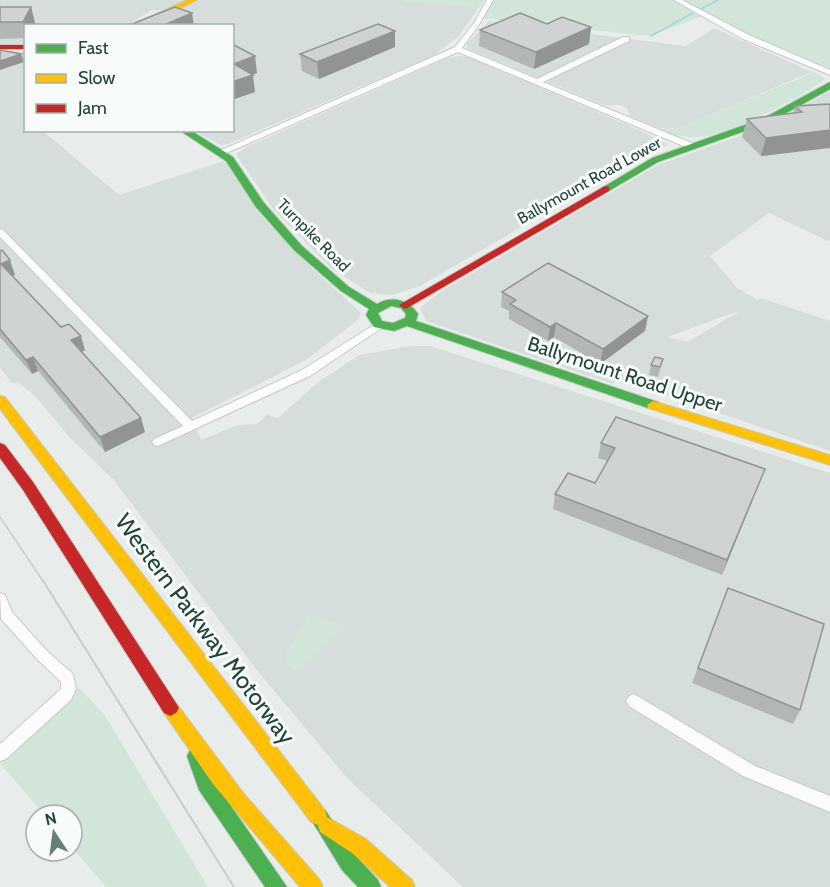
<svg xmlns="http://www.w3.org/2000/svg" width="830" height="887" font-family="Cabin,sans-serif">
	<style>
		.built { fill: #d6dedb; fill-rule: evenodd }
		.green { fill: #d1e6d8 }
		.lines { fill: none; stroke-linecap: round; stroke-linejoin: round }
		.stream { stroke: #a9d4db; stroke-width: 1.5 }
		.street-casing { stroke: #c5cac8; stroke-width: 2 }
		.fast-casing { stroke: #c3cbc8; stroke-width: 2 }
		.slow-casing { stroke: #c3cbc8; stroke-width: 2 }
		.jam-casing { stroke: #c3cbc8; stroke-width: 2 }
		.street { fill: #fcfcfc; fill-rule: evenodd }
		.fast { fill: #4caf50; fill-rule: evenodd }
		.slow { fill: #ffc107; fill-rule: evenodd }
		.jam { fill: #c62828; fill-rule: evenodd }
		.tram-far1 { stroke: #c9cdcc; stroke-width: 1.5 }
		.tram { stroke: #c9cdcc; stroke-width: 2 }
		.wall { fill: #b2b6b5 }
		.shaded-wall { fill: #919493 }
		.building { fill: #cfd4d2; stroke: #919493; stroke-width: 1.5 }
		.labels { text-anchor: middle; stroke-width: 6; stroke-linejoin: round; paint-order: stroke }
		.far-street-label { font-size: 16px; fill: #24423a; stroke: #f7fbf9 }
		.street-label { font-size: 20px; fill: #24423a; stroke: #f7fbf9 }
		.near-street-label { font-size: 24px; fill: #24423a; stroke: #f7fbf9 }
	</style>
	<rect width="100%" height="100%" fill="#e8edeb"/>
	<!-- built -->
	<path class="built" d="M0 0H187L166 10H152L128 25 26 26 25 44H0Z
		M200 0H484L459 36 434 55 228 144 221 145 194 131 232 130V26H141Z
		M489 21 686 46 714 28 812 72 677 129 659 128 630 116 627 108 619 105H604L468 49 466 44Z
		M0 50 25 52 26 130 43 131 119 195 224 161 241 180 263 218 313 269 361 313 359 319 306 360 192 418 201 440 238 425 257 424 268 414 278 418 317 383 359 355 411 346H430L830 473V887H463L347 778 256 669 113 479 71 439 35 396 18 382 13 384 0 368Z
		M460 56 468 57 646 133 668 145 621 169 420 286 393 295 370 293 331 268 274 210 236 154 246 147 450 57Z
		M830 91V240L828 241 769 213 710 256 737 288 758 300 761 298 830 321V451L672 397 616 382 613 384 426 321 420 308 443 290 658 165 770 125 802 110 810 102ZM738 312 688 342 668 337 730 314Z"/>
	<!-- green -->
	<path class="green" d="M402 0H484L480 7 402 2Z
		M490 0H830V70L703 16 649 36 480 18Z
		M814 72 825 79C801 98 727 136 698 137 684 138 670 134 657 129H677Z
		M309 615 344 625 301 668 294 671 284 656Z
		M79 688 104 714 208 887H106L72 847V815H45L0 764Z"/>
	<g class="lines">
		<!-- stream -->
		<path class="stream" d="M699 10 718 0
			M651 36 693 13"/>
		<!-- street casing -->
		<g class="street-casing">
			<path id="street" d="M487 0H493L480 23 462 48 537 79 623 37H629V41L543 82 694 144V148H688L458 52 224 154 217 152 455 47 474 23Z
				M674 0H682L749 35 830 70V75L743 39Z
				M0 229 3 230 192 421 302 370 377 323H385L386 325 310 376 158 446 154 445 152 442 154 439 183 426 0 237Z
				M0 593 5 595 12 612 46 650 73 674 76 689 71 700 6 759 0 761V744L61 689V682L36 658 1 619Z
				M634 694 755 766 830 796V812L743 776 629 706 626 701 629 696Z"/>
		</g>
		<!-- fast casing -->
		<g class="fast-casing">
			<path id="fast" d="M830 82V89L770 122 658 162 609 191 605 192 600 189 652 158 764 118Z
				M179 130H190L233 157 264 203 302 246 349 287 377 304C392 295 409 300 418 314L416 321 658 402 659 405 658 408H648L407 326 394 331 374 327 366 315 369 309 341 291 294 250 256 207 226 161ZM391 306 401 308 406 314 405 318 393 323 382 321 378 313Z
				M196 748 202 750 213 780 287 887H265L199 790 187 756 190 750Z
				M318 807 325 810 356 856 378 880 381 887H358L342 870 309 816 311 810Z"/>
		</g>
		<!-- slow casing -->
		<g class="slow-casing">
			<path id="slow" d="M187 0H197L142 26H130Z
				M0 396 5 397 325 810 327 817 366 839 412 880 415 887H390L352 853 320 832 318 825 311 822 0 409Z
				M653 401 830 455V465L648 408 647 405Z
				M170 700 176 703 244 794 320 880 323 887H300L213 784 164 713 161 708 164 703Z"/>
		</g>
		<!-- jam casing -->
		<g class="jam-casing">
			<path id="jam" d="M0 45H26V49H0Z
				M605 186 609 187V191L409 307 405 309 399 305Z
				M0 443 5 445 33 482 176 703 179 708 176 713 170 716 164 713 23 490 0 458Z"/>
		</g>
		<!-- street -->
		<use href="#street" class="street"/>
		<!-- fast -->
		<use href="#fast" class="fast"/>
		<!-- slow -->
		<use href="#slow" class="slow"/>
		<!-- jam -->
		<use href="#jam" class="jam"/>
		<!-- tram-far1 -->
		<path class="tram-far1" d="M0 517 43 581"/>
		<!-- tram -->
		<path class="tram" d="M42 579 234 887"/>
	</g>
	<!-- wall -->
	<path class="wall" d="M0 7H31L35 23 26 26V38L0 39Z
		M547 24 591 27 589 44 534 69 479 46 480 30Z
		M395 47 319 79 302 71 300 54Z
		M830 104 761 156 742 137 747 119 793 113 795 106Z
		M0 251 15 275 12 276 61 327 85 350 82 352 145 432 105 452 38 371 32 374 0 337Z
		M502 292 648 316 645 331 600 364 554 337 548 341 509 319V311L501 307Z
		M663 359 658 377 649 375 651 365Z
		M601 443 759 484 722 575 553 509 555 494 595 483 607 461 598 458Z
		M728 588 800 710 793 724 692 683Z"/>
	<!-- shaded-wall -->
	<path class="shaded-wall" d="M31 7 35 23 34 26H26V31L23 22Z
		M192 13 194 26H164V25Z
		M591 27 589 44 534 69 536 52Z
		M395 31V47L319 79 317 62Z
		M21 54 24 62 0 70V61Z
		M255 56 257 73 236 81 234 64Z
		M253 75 255 92 232 100V82Z
		M830 130V148L761 156 766 138Z
		M10 260 15 275 6 278 1 264Z
		M648 316 645 331 600 364 603 349Z
		M556 323 554 337 548 341 550 327Z
		M81 336 85 350 76 355 71 340Z
		M33 357 38 371 32 374 26 360Z
		M141 418 145 432 105 452 100 437Z
		M765 469 759 484 722 575 727 560Z"/>
	<!-- building -->
	<path class="building" d="M0 7H31L23 22H0Z
		M175 7 192 13 164 25 165 26H127Z
		M520 13 547 24 562 17 591 27 536 52 480 30Z
		M378 24 395 31 317 62 300 54Z
		M232 44 255 56 234 64 253 75 232 82Z
		M0 50 21 54 0 61Z
		M830 104V130L766 138 747 119 802 112 795 106Z
		M2 250 10 260 1 264 61 327 69 324 81 336 71 340 141 418 100 437 33 357 26 360 0 329V251Z
		M548 263 648 316 603 349 556 323 550 327 510 304 516 300 502 292Z
		M655 357 663 359 660 367 651 365Z
		M616 417 765 469 727 560 555 494 568 473 595 483 615 448 601 443Z
		M728 588 824 624 800 710 698 668Z"/>
	<g class="labels">
		<!-- far-street labels -->
		<g class="far-street-label">
			<text transform="translate(589 180) rotate(-29)" y="6">Ballymount Road Lower</text>
			<text transform="translate(314 235) rotate(45)" y="6">Turnpike Road</text>
		</g>
		<!-- street labels -->
		<g class="street-label">
			<text transform="translate(625 374) rotate(18)" y="7">Ballymount Road Upper</text>
		</g>
		<!-- near-street labels -->
		<g class="near-street-label">
			<text transform="translate(205 629) rotate(53)" y="8">Western Parkway Motorway</text>
		</g>
	</g>
	<!-- legend -->
	<rect x="24" y="24" width="210" height="108" fill="#f7fbf9" stroke="#a3b1ad" stroke-width="1.5"/>
	<rect x="36" y="44" width="30" height="9" fill="#4caf50" stroke="#a3b1ad" stroke-width="1.5"/>
	<text x="78" y="54" font-size="18" fill="#24423a">Fast</text>
	<rect x="36" y="74" width="30" height="9" fill="#ffc107" stroke="#a3b1ad" stroke-width="1.5"/>
	<text x="78" y="84" font-size="18" fill="#24423a">Slow</text>
	<rect x="36" y="104" width="30" height="9" fill="#c62828" stroke="#a3b1ad" stroke-width="1.5"/>
	<text x="78" y="114" font-size="18" fill="#24423a">Jam</text>
	<!-- north arrow -->
	<g transform="translate(54 833) rotate(347)"><circle r="28" fill="#f7fbf9" stroke="#a3b1ad" stroke-width="1.5"/>
	<path d="M0-4.5L10 22L0 15L-10 22Z" fill="#697e78"/>
	<text y="-9" font-size="16" font-weight="bold" text-anchor="middle" fill="#24423a">N</text>
	</g>
</svg>
